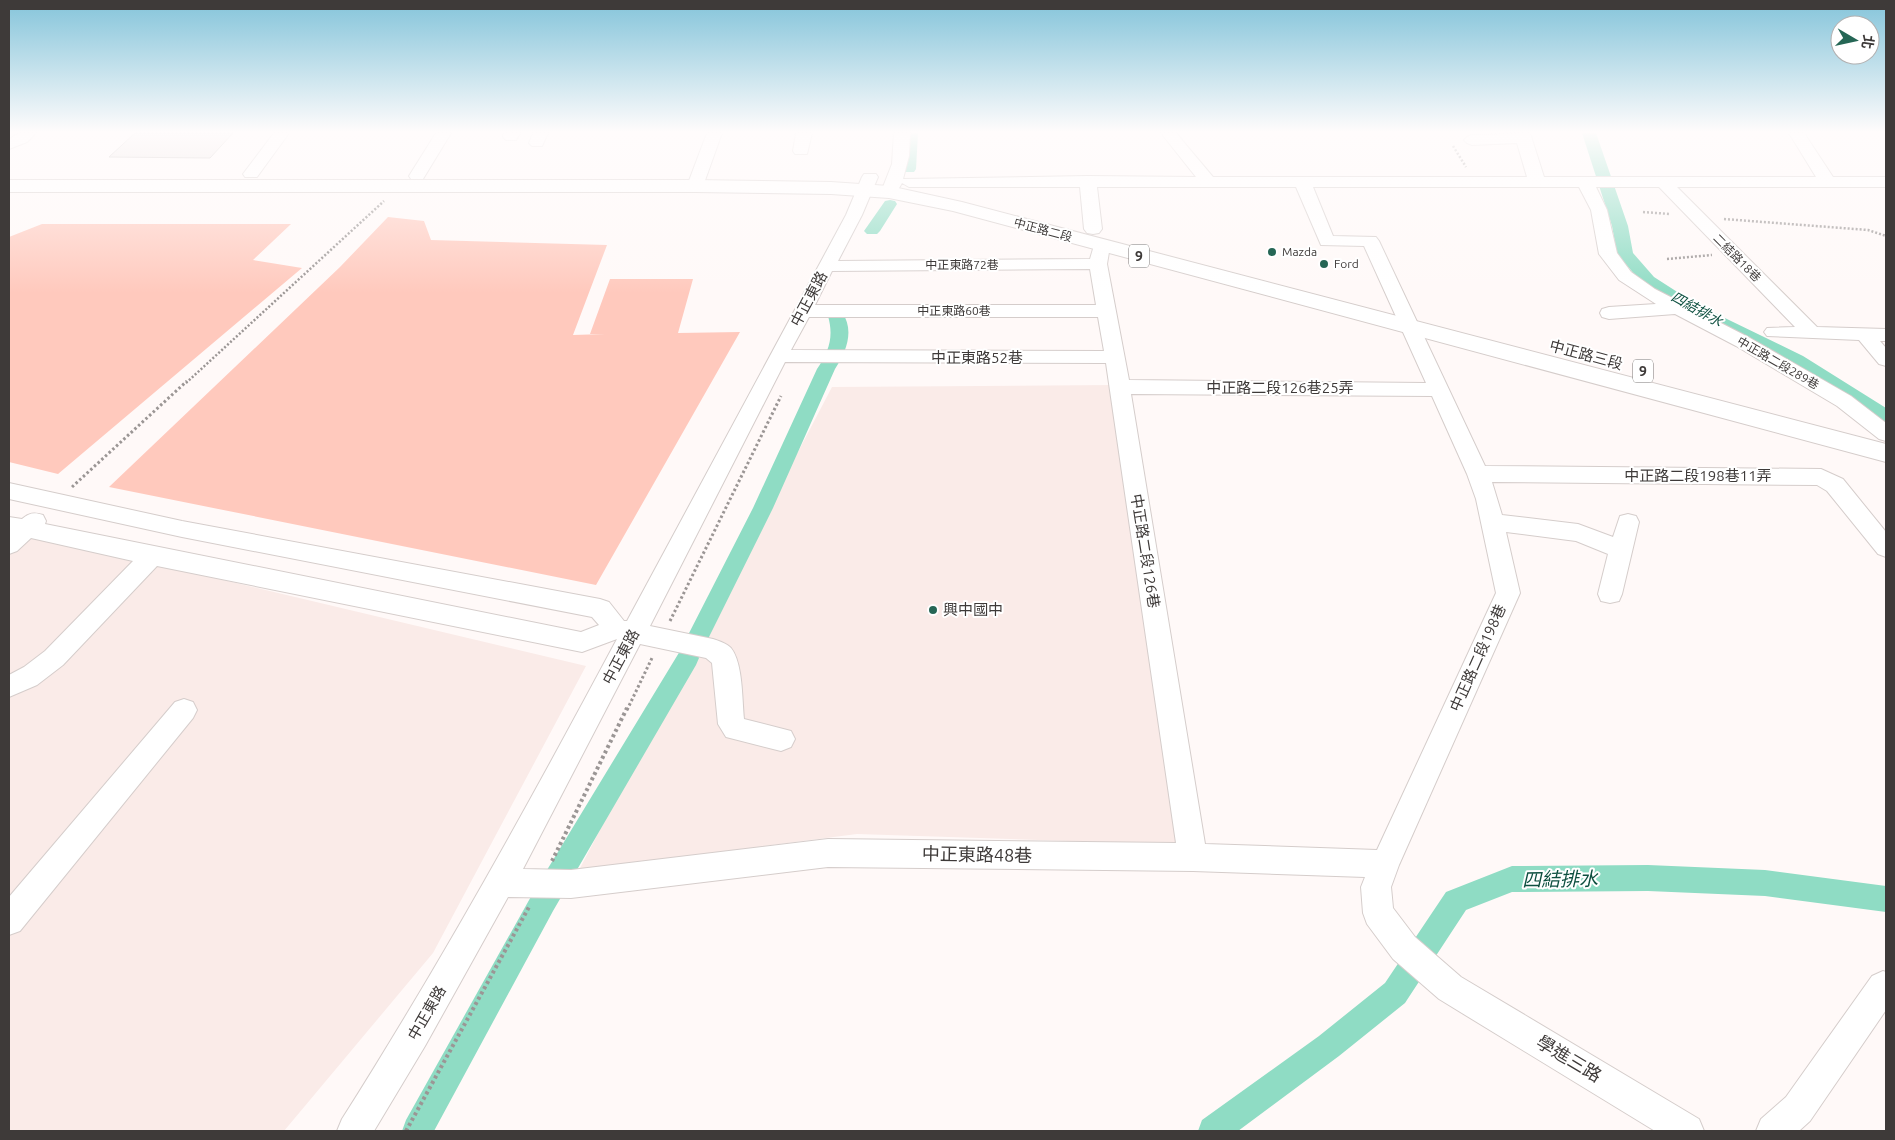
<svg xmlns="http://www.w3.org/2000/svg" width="1895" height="1140" font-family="Ubuntu,'Noto Sans TC',sans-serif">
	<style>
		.built { fill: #faebe8 }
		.green { fill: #ffc9bd }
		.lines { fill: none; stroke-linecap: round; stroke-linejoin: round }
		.canal { fill: #8fdcc4; fill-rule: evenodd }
		.building { fill: #e7dedc; stroke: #b1a9a7 }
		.minor-casing { stroke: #d5cdcb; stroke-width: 2 }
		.major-casing { stroke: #d5cdcb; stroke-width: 2 }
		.path-far2 { stroke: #9b9695; stroke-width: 2.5; stroke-dasharray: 2 2; stroke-linecap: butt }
		.path-far1 { stroke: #9b9695; stroke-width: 3; stroke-dasharray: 2.5 2.5; stroke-linecap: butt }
		.path { stroke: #9b9695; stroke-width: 4; stroke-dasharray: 3 3; stroke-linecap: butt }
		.minor { fill: #fff; fill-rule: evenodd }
		.major { fill: #fff; fill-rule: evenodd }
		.poi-dot { fill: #256655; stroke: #fff; stroke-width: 2 }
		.labels { text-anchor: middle; stroke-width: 4; stroke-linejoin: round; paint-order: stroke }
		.far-street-label { font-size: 12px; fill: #3e3a39; stroke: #fff }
		.far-poi-label { font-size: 12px; fill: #3e3a39; stroke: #fff; text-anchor: start }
		.shield { fill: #fff; stroke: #787574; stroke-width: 1 }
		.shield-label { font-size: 14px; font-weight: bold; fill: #3e3a39 }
		.far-water-label { font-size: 14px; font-style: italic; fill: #0e5040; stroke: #fff }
		.street-label { font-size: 15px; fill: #3e3a39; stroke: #fff }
		.poi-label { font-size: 15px; fill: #3e3a39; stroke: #fff; text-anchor: start }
		.near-street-label { font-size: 18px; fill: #3e3a39; stroke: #fff }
		.near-water-label { font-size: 19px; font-style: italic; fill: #0e5040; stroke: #fff }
	</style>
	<rect width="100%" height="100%" fill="#fff9f8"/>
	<!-- built -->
	<path class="built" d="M1114 385 1190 845 857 834 579 870 832 387Z
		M9 529 586 666 433 953 284 1131H9Z"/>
	<!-- green -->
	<path class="green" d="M388 217 424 221 431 240 607 245 573 335 605 334H590L610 279H693L678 333 740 332 596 585 109 487 340 267Z
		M42 224H291L253 260 302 268 58 474 9 462V237Z"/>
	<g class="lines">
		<!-- canal -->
		<path class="canal" d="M904 133H918L916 169 914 172H904L902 169Z
			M1582 133H1596L1628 226 1633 253 1654 277 1696 304 1803 356 1886 408V423L1879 421 1844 396 1791 364 1684 312 1642 283 1617 254 1612 226Z
			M890 200 895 201 897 204 880 231 877 234H867L864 231 885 201Z
			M836 311 842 312C855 331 846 352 835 369L773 508 705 645 697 648 689 645 686 639 753 508 817 369C829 351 834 337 828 316L830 312Z
			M688 649 696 651 699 658 696 665 553 911 434 1131H402L406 1120 533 893 680 651Z
			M1648 865 1765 870 1886 886V912L1765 896 1648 891 1512 892 1466 910 1405 1003 1339 1056 1238 1131H1198L1202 1120 1319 1036 1385 983 1446 892 1512 866Z"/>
	</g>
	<!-- building -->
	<path class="building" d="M135 133H233L210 158 109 157Z"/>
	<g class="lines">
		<!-- minor casing -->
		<g class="minor-casing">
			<path id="minor" d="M19 133H36L27 142 9 149V139Z
				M274 133H289L257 177H245L243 174Z
				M436 133H451L423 179H411L409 176Z
				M504 133H520L516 140H506L503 137Z
				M533 133H548L542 146H532L529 143Z
				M707 133H722L703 186 701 189H689L687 186Z
				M796 133H812L807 154H795L793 151Z
				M894 133H910L909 156 903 179 1088 176 1196 177 1161 133H1176L1213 177H1527L1517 143 1472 145 1467 143 1464 140 1467 137 1472 135 1530 133 1544 177H1816L1789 133H1804L1833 177H1886V187H1677L1817 327 1886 329V341H1880L1886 348V366L1879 364 1859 340 1767 336 1764 332 1767 328 1795 327 1659 187H1596L1607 210 1617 253 1631 272 1655 289 1750 338 1851 396 1886 423V441L1879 439 1837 406 1736 346 1675 314 1609 319 1602 317 1600 313 1602 309 1609 307 1656 304 1619 280 1599 254 1591 210 1579 187H1313L1333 236 1376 237 1379 241 1485 466 1821 469 1843 479 1886 532V557L1878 554 1827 491 1817 485 1492 482 1502 515 1578 524 1613 537 1620 516 1628 514 1636 516 1639 522 1622 594 1619 601 1610 603 1601 601 1598 594 1608 554 1576 541 1506 532 1520 593 1399 865 1391 887 1393 908 1415 937 1461 977 1699 1119 1704 1131H1655L1439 999 1393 959 1367 924 1363 913 1361 887 1365 877 1193 871 828 867 571 898 508 897 425 1046 374 1131H337L342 1119C441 963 530 802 617 639L582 652 157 566 63 665 37 685 9 697V675L24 667 45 651 133 561 31 538 17 551 9 554V517L22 519C29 513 34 512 43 515L46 521 45 524 581 632 599 625 592 617 182 537 9 499V483L182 521 600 599 609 602 624 621H627L846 215 862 177 864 174H876L878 177 862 215 838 261 1090 259 1095 242 1101 241 1107 242 1110 246 1107 264 1129 380 1426 383 1364 246 1321 245 1296 187H1097L1102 229 1099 233 1093 234 1087 233 1084 229 1080 187H909L902 183 895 195H883L881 192 892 164ZM1090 269 1096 305H815L832 271ZM809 317H1098L1104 351 791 350ZM785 362 1106 363 1176 843 828 839 571 870 523 869 640 644 706 658 712 663 718 724 726 737 781 751 791 747 795 739 791 731 744 719C742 700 743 663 731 648 726 643 719 641 713 639L650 626ZM1131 394 1432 396 1467 474 1476 499 1496 593 1377 850 1205 844Z
				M184 699 193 702 197 710 193 718 20 931 9 935V897L175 702Z
				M1883 971 1886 972V1010L1810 1121 1799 1131H1756L1761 1119 1786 1097 1872 976Z"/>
		</g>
		<!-- major casing -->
		<g class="major-casing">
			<path id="major" d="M9 180H695L831 182 889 186 962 202 1886 444V462L953 211 889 198 831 194 695 192H9Z"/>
		</g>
		<!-- path-far2 -->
		<path class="path-far2" d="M1453 146 1466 167
			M1643 212 1670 214
			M1724 219 1868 230 1886 236
			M1667 259 1712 255
			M186 383 384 201"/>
		<!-- path-far1 -->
		<path class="path-far1" d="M72 487 187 381
			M670 621 781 396
			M627 710 653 656"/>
		<!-- path -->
		<path class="path" d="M552 861 627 708
			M406 1131 529 907"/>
		<!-- minor -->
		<use href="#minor" class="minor"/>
		<!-- major -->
		<use href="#major" class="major"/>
	</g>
	<!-- sky -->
	<linearGradient id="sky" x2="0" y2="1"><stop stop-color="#84c4da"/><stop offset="0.45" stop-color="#fffcfc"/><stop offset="1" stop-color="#fffcfc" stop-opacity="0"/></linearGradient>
	<rect width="1895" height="293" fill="url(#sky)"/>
	<!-- markers -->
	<g class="poi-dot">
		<circle cx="1272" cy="252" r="5"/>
		<circle cx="1324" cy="264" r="5"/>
		<circle cx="933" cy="610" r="5"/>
	</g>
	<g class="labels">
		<!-- far-street labels -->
		<g class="far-street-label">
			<text transform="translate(1043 230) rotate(15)" y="4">中正路二段</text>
			<text transform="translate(1737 258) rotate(45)" y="4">二結路18巷</text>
			<text x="962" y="269">中正東路72巷</text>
			<text x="954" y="315">中正東路60巷</text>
			<text transform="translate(1778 363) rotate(30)" y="4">中正路二段289巷</text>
		</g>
		<!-- far-poi labels -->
		<g class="far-poi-label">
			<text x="1282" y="256">Mazda</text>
			<text x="1334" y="268">Ford</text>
		</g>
		<!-- shield labels -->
		<g class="shield">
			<rect x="1129" y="244.5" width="20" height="23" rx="4"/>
			<rect x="1633" y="359.5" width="20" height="23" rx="4"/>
		</g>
		<g class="shield-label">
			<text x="1139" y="261">9</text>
			<text x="1643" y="376">9</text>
		</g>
		<!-- far-water labels -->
		<g class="far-water-label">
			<text transform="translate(1697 309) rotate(29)" y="5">四結排水</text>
		</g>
		<!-- street labels -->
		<g class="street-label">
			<text transform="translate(809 299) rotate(-62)" y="5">中正東路</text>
			<text transform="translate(1586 355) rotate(15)" y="5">中正路三段</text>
			<text x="977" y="363">中正東路52巷</text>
			<text x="1280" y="393">中正路二段126巷25弄</text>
			<text x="1698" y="481">中正路二段198巷11弄</text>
			<text transform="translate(1145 551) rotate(81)" y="5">中正路二段126巷</text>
			<text transform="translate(621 657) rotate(-62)" y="5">中正東路</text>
			<text transform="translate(1478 658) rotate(-66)" y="5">中正路二段198巷</text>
			<text transform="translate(427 1013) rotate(-60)" y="5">中正東路</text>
		</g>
		<!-- poi labels -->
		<g class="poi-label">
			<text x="943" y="615">興中國中</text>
		</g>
		<!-- near-street labels -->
		<g class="near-street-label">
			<text transform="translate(977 855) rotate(1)" y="6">中正東路48巷</text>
			<text transform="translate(1569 1059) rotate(31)" y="6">學進三路</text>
		</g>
		<!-- near-water labels -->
		<g class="near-water-label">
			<text transform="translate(1560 879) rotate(-1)" y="7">四結排水</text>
		</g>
	</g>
	<!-- border -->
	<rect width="1895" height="1140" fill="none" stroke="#3e3a39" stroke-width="20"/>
	<!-- north arrow -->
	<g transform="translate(1855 40) rotate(99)"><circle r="24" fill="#ffffff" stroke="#b2b0b0"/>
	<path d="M0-4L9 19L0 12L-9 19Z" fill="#256655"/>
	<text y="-8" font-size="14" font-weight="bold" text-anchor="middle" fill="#3e3a39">北</text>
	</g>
</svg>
